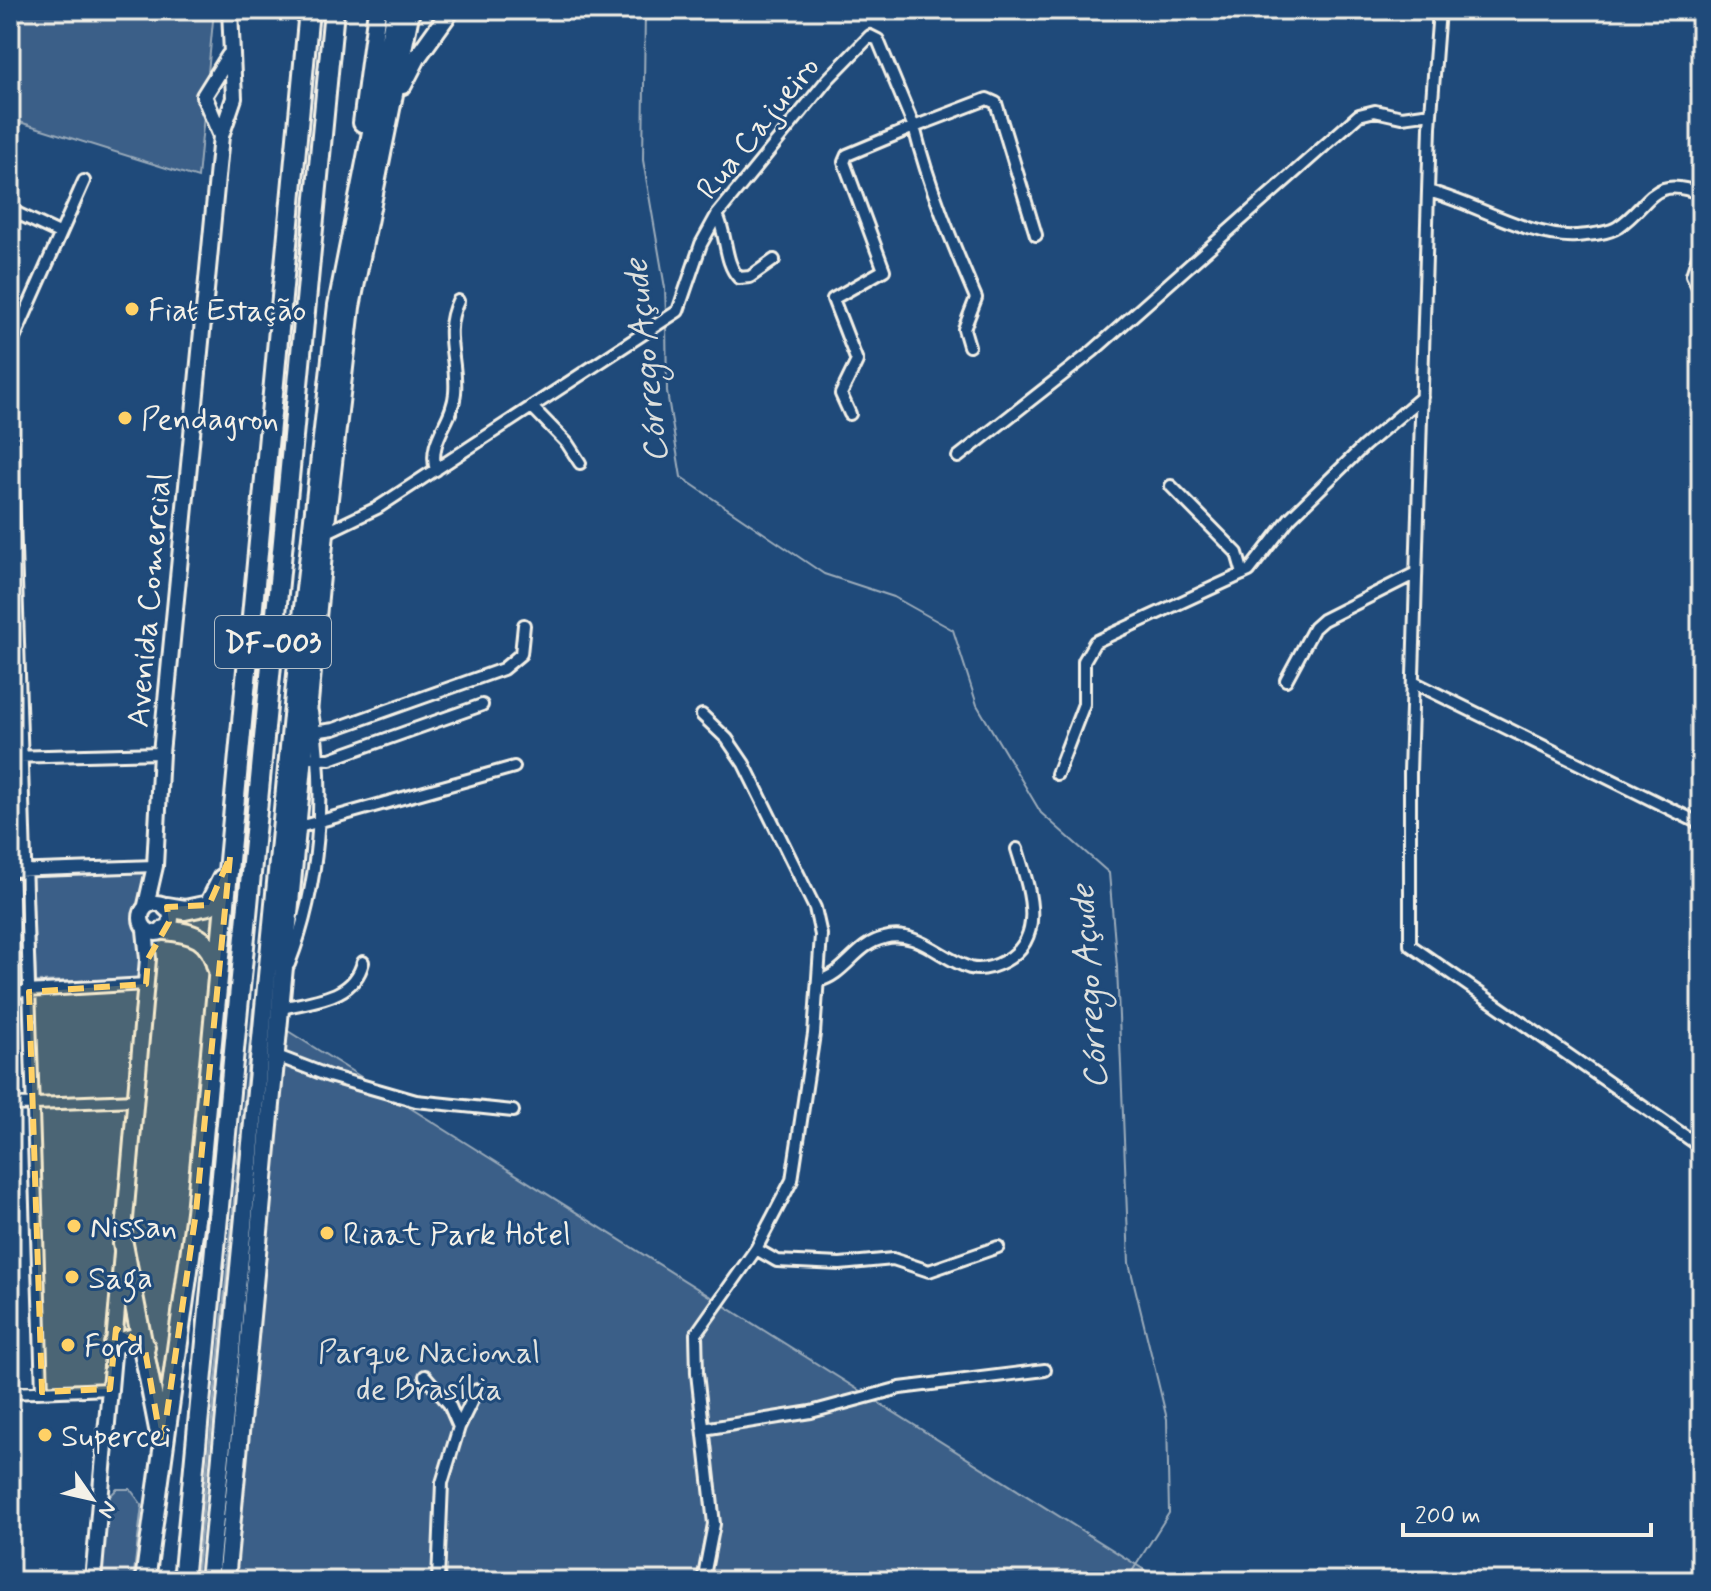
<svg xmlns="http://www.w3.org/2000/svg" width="1711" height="1591" font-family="Mynerve,sans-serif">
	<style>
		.green { fill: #3a5f88; stroke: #97a8b8; stroke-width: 2 }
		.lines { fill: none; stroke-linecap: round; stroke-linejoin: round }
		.stream { stroke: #9cacbb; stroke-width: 2 }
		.street-casing { stroke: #f4f1e8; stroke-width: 16 }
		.secondary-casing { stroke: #f4f1e8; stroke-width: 20 }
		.primary-casing { stroke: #f4f1e8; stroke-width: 22 }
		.highway-casing { stroke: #f4f1e8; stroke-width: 24 }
		.street { stroke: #1f4a7a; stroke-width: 10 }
		.secondary { stroke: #1f4a7a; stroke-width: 14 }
		.primary { stroke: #1f4a7a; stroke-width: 16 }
		.highway { stroke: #1f4a7a; stroke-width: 18 }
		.marked { fill: #ffd166; fill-opacity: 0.2; stroke: #ffd166; stroke-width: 6; stroke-dasharray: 16 10; stroke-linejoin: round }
		.poi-dot { fill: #ffd166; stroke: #1f4a7a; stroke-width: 3 }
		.labels { text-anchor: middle; stroke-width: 6; stroke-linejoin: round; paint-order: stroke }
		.shield { fill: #1f4a7a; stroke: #b4bfc7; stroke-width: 2 }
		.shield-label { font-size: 30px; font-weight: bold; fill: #f4f1e8 }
		.street-label { font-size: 32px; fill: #f4f1e8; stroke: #1f4a7a }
		.poi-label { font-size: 32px; fill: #f4f1e8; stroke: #1f4a7a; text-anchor: start }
		.park-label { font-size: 32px; fill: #e1e2de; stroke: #1f4a7a }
		.water-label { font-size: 34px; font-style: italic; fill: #dee0dd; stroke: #1f4a7a }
	</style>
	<rect width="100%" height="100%" fill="#1f4a7a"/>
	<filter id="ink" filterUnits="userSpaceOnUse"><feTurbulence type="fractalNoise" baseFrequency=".0125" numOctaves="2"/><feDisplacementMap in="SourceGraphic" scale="16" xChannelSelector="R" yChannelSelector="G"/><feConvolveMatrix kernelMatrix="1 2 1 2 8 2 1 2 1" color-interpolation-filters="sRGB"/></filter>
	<g filter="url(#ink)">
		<!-- green -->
		<path class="green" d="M10 10H214L198 178 10 119Z
			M148 872 139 923 143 932V979L36 982 32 874Z
			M253 1009 1162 1581H196Z
			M117 1489H130L142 1505 133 1581H98L109 1497Z"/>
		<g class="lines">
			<!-- stream -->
			<path class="stream" d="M645 10 643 160 665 288 666 316
				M666 322 667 392 681 477 824 574 894 597 953 630 977 705 1041 813 1109 873 1117 967 1129 1263 1167 1419 1169 1513 1126 1581"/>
			<!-- street casing -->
			<g class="street-casing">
				<path id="street" d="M1439 10 1430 127 1410 772V945L1701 1147
					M1428 191C1472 202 1532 239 1576 236 1588 235 1607 234 1618 227 1652 204 1651 174 1701 194
					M10 210 59 233
					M717 215C727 234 724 263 739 278L750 277 774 260
					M1701 247 1692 275 1701 293
					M10 358 13 341 84 181
					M10 392 42 1392
					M533 408 567 443 580 463
					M850 414 841 394 857 361 833 299 884 270 844 162 847 155 914 127C929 187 952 242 976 298L964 329 969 346
					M958 457 1093 351 1359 115 1375 111 1402 117 1431 113
					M436 470C427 440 453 422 455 393 458 360 442 334 458 301
					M1171 486 1237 553 1243 574
					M325 533 377 508 678 311 701 244 717 215 828 79 870 36 878 40 914 127 987 99 996 103 1036 235
					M1286 680 1314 628 1323 620 1416 573
					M1413 682 1701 824
					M702 715 727 739 744 764 815 908 821 935 814 1034 792 1180 756 1249 696 1334 697 1373 714 1524 703 1581
					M313 732 334 729 503 669 521 654 524 625
					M10 757 161 753
					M314 758 330 759 482 705
					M1057 774 1084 704V661L1095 642 1249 571 1290 518 1364 446 1422 397
					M299 827 514 767
					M10 871 155 866
					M289 964C319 887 327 793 312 712
					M818 981C845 975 856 944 884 938 917 929 941 959 970 968 982 971 994 967 1005 961 1048 937 1028 886 1017 849
					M10 992 146 984
					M282 1008C314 1000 354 999 363 962
					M277 1056 329 1076 416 1101 513 1111
					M10 1105 136 1100
					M756 1249 777 1261 840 1264 893 1259 929 1271 998 1247
					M425 1376 449 1404 459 1427 442 1483 438 1581
					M10 1393 110 1389
					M459 1427 477 1390
					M703 1429 811 1412 900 1388 1045 1370"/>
			</g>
			<!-- secondary casing -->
			<g class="secondary-casing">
				<path id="secondary" d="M221 136 204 96 229 56
					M141 918a15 15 0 1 1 30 0a15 15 0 1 1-30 0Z
					M146 905 155 866 161 753 221 136 234 98 230 10
					M93 1581 148 959 145 930"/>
			</g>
			<!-- primary casing -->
			<g class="primary-casing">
				<path id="primary" d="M403 85 418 56 451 10
					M362 123 377 10
					M209 1581 299 643 337 305 395 10
					M226 1581 325 533 351 307 411 10"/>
			</g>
			<!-- highway casing -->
			<g class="highway-casing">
				<path id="highway" d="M167 907 185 910 209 905 222 879
					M165 930C193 933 210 937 217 968
					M123 1244 159 1429
					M114 1344 134 1338 145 1347
					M145 1581 196 1212 309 10
					M183 1581 334 10"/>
			</g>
			<!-- street -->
			<use href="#street" class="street"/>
			<!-- secondary -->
			<use href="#secondary" class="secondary"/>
			<!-- primary -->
			<use href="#primary" class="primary"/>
			<!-- highway -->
			<use href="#highway" class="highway"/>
		</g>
	</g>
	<!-- marked area -->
	<path class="marked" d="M230 857 196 1212 162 1448 144 1344 116 1329 110 1389 42 1392 29 992 146 984 148 959 169 922 167 907 209 905Z"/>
	<!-- markers -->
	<g class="poi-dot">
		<circle cx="132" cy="309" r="8"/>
		<circle cx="125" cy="418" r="8"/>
		<circle cx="74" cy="1226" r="8"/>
		<circle cx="327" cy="1233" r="8"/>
		<circle cx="72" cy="1277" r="8"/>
		<circle cx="68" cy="1345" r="8"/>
		<circle cx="45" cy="1435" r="8"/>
	</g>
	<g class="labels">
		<!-- shield labels -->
		<rect class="shield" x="215" y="616" width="116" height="52" rx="6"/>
		<g class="shield-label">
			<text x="273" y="652">DF-003</text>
		</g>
		<!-- street labels -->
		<g class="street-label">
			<text transform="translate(757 127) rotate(-51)" y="11">Rua Cajueiro</text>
			<text transform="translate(148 600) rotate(-85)" y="11">Avenida Comercial</text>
		</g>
		<!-- poi labels -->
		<g class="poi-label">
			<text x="148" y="320">Fiat Estação</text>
			<text x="141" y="429">Pendagron</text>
			<text x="90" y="1237">Nissan</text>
			<text x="343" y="1244">Riaat Park Hotel</text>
			<text x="88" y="1288">Saga</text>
			<text x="84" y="1356">Ford</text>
			<text x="61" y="1446">Supercei</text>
		</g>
		<!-- park labels -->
		<g class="park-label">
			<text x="429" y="1362">Parque Nacional<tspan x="429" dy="37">de Brasília</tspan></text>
		</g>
		<!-- water labels -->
		<g class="water-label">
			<text transform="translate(645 361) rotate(-96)" y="12">Córrego Açude</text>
			<text transform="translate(1088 987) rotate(-94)" y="12">Córrego Açude</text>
		</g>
	</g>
	<!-- margin -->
	<rect width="1711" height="1591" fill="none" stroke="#1f4a7a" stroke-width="40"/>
	<rect x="20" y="20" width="1671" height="1551" fill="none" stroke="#f4f1e8" stroke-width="3" filter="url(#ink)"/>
	<!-- north arrow -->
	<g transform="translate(92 1499) rotate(124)" stroke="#1f4a7a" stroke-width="6" paint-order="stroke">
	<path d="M0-6L14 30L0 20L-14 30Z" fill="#f4f1e8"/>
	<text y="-12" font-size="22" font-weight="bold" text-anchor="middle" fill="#f4f1e8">N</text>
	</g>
	<!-- scale -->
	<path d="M1403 1523v12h248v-12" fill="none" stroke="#f4f1e8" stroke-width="4"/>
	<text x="1415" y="1523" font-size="24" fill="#f4f1e8" stroke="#1f4a7a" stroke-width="6" paint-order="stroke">200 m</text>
</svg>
